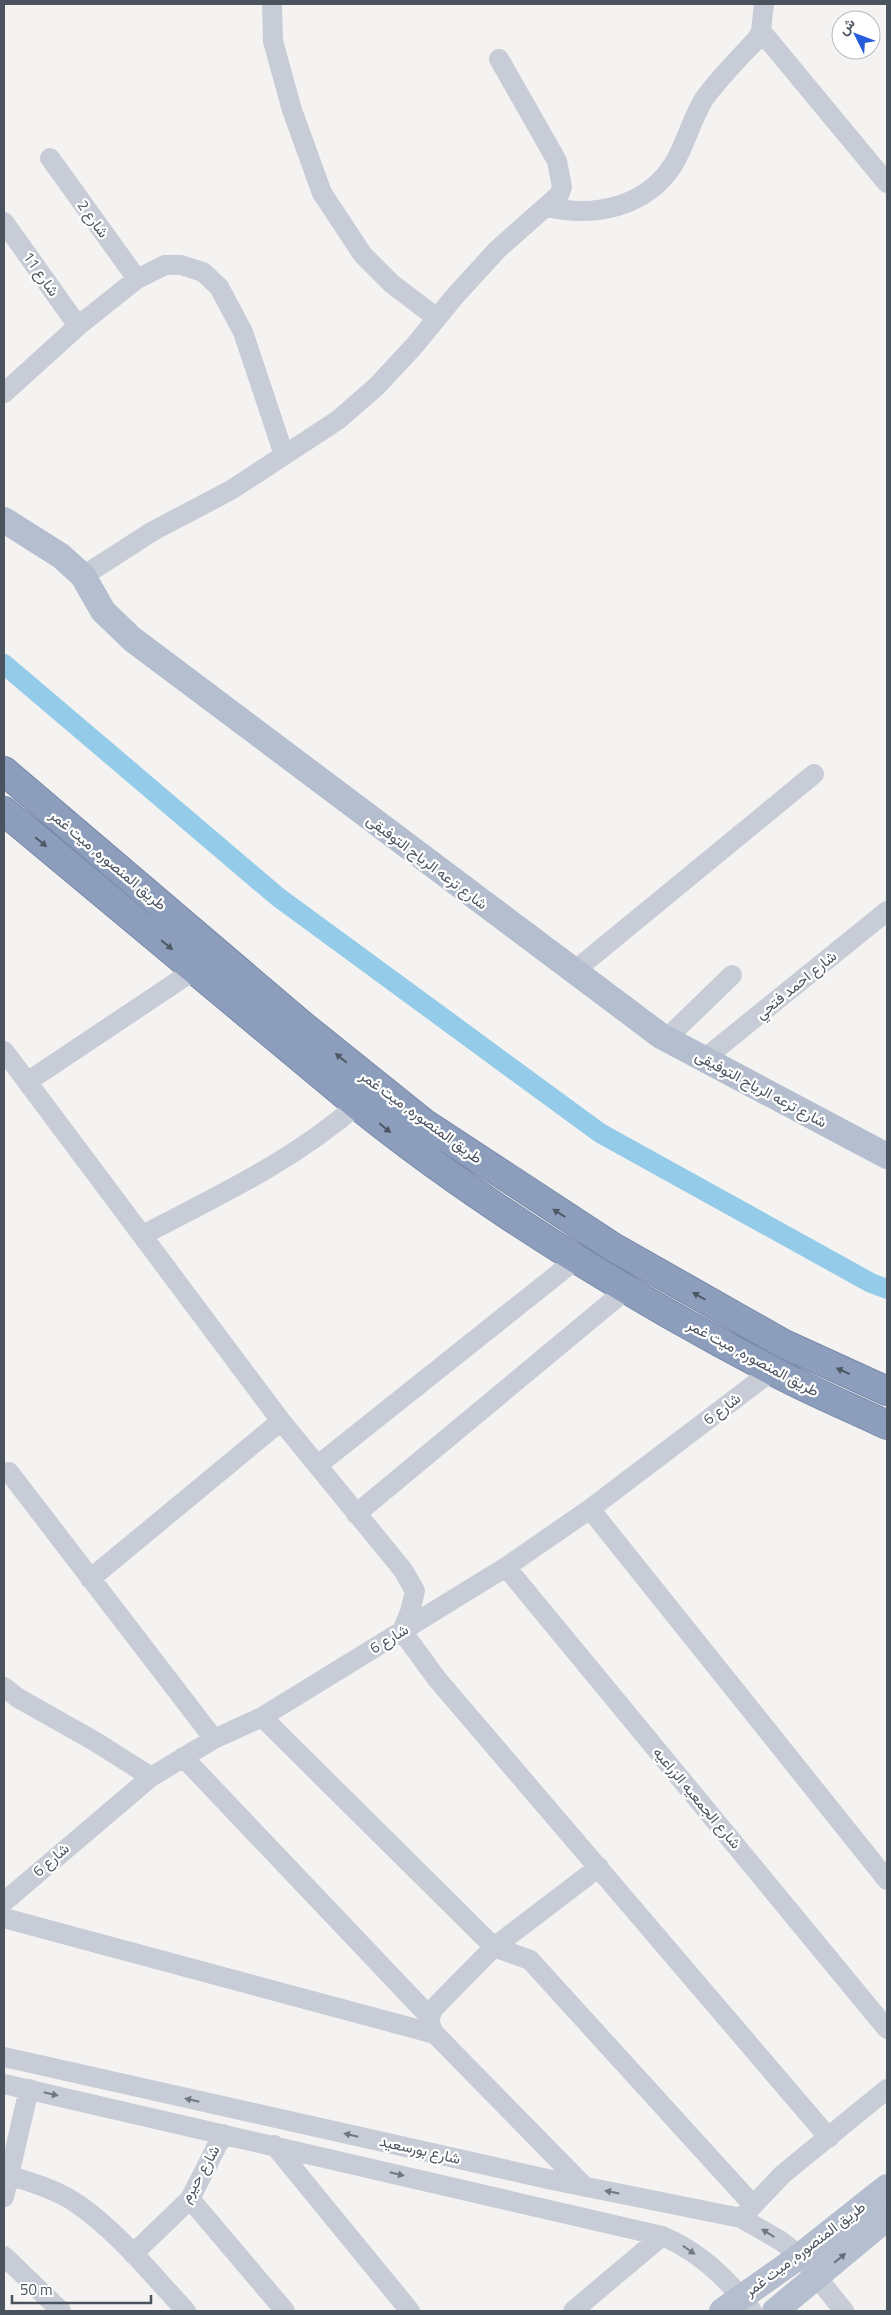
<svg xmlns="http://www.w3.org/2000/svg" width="891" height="2315" font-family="'Titillium Web',Vazirmatn,sans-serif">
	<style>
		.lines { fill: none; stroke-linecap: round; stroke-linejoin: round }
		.canal { stroke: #94cbe8; stroke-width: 20 }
		.highway-casing { stroke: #7889a9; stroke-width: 30 }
		.minor { stroke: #c7ccd6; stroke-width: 20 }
		.major { stroke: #b4becf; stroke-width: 26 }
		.highway { stroke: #8d9ebd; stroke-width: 28 }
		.oneway { fill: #4e5764 }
		.oneway2 { fill: #707783 }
		.oneway3 { fill: #656e7b }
		.labels { text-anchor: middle; stroke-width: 4.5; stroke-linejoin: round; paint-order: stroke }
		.street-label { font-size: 15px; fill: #4b535f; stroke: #fff }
	</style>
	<rect width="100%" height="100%" fill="#f4f3f2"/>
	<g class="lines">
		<!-- canal -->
		<path class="canal" d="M4 664 278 897 600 1133 871 1283 887 1289"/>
		<!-- highway casing -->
		<g class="highway-casing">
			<path id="highway" d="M4 771 302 1025 424 1123 613 1247 784 1344 887 1391
				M4 811 357 1105C482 1206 629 1295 771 1370 808 1390 849 1407 887 1425"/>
		</g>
		<!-- minor -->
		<path class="minor" d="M272 4 273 41 292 110 322 193 363 255 392 284 437 318
			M761 31 887 183
			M50 158 137 279
			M548 207C594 218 646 207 673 165 686 144 691 120 704 99 719 78 739 58 757 39L761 31 764 4
			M4 222 78 326
			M4 393 78 326 137 279 165 265H181L203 272 219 287 243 332 284 455
			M83 576 153 531 231 490 338 420 377 386 415 345 455 296 497 250 559 195 562 187 557 161 499 59
			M573 972 814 774
			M666 1039 732 975
			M4 1051 281 1421 403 1570 415 1591 410 1612 402 1631 437 1679 829 2138
			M704 1059 887 911
			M27 1082 196 969
			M143 1235C217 1196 293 1161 357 1105
			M318 1465 578 1258
			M9 1472 214 1739
			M590 1509 887 1880
			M356 1514 627 1289
			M506 1567 887 2029
			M90 1579 281 1421
			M4 1687 18 1698 96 1742 151 1777
			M262 1717 494 1947 530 1960 752 2204
			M183 1757 429 2016
			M4 1902 151 1777 214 1739 262 1717 506 1567 590 1509 772 1371
			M4 1918 435 2034
			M4 2057 552 2180 741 2218 781 2241 800 2256 844 2311
			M4 2084 662 2236C698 2251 729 2280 752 2311
			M274 2145 410 2311
			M8 2175C33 2183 58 2190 79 2205 120 2234 152 2275 186 2311
			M585 2187 435 2034C429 2025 428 2018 434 2008L494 1947 599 1867
			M4 2197 29 2089
			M190 2199 285 2311
			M744 2215 783 2174 887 2089
			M133 2254 190 2199 223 2134
			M4 2256 61 2311
			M573 2311 662 2236"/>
		<!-- major -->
		<path class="major" d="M4 520 61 556 83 576 103 611 132 639 661 1036 887 1156
			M722 2311 800 2256 887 2187
			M775 2311 887 2218"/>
		<!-- highway -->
		<use href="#highway" class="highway"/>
	</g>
	<!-- one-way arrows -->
	<defs><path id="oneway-solid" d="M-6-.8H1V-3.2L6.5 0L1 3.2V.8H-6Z" transform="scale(1.25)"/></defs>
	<g class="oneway">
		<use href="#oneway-solid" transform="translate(41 842) rotate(40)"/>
		<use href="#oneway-solid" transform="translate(167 945) rotate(40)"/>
		<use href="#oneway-solid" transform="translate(341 1058) rotate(-140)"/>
		<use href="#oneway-solid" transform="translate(385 1128) rotate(39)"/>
		<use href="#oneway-solid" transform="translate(559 1213) rotate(-148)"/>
		<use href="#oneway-solid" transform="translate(699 1296) rotate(-150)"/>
		<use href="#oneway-solid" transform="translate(843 1371) rotate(-156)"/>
	</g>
	<g class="oneway2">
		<use href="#oneway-solid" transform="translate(51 2094) rotate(13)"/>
		<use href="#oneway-solid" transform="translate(192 2100) rotate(-167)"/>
		<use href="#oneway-solid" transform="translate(351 2135) rotate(-167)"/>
		<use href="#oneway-solid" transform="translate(397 2174) rotate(13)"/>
		<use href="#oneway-solid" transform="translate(612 2192) rotate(-169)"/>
		<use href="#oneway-solid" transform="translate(768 2233) rotate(-148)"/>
		<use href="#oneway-solid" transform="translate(689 2250) rotate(35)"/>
	</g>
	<use class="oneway3" href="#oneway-solid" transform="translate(840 2258) rotate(-40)"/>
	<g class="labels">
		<!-- street labels -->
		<g class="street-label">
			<text transform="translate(93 219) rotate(54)" y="5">شارع 2</text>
			<text transform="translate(41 274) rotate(55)" y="5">شارع 11</text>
			<text transform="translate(108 860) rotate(40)" y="5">طريق المنصوره, ميت غمر</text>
			<text transform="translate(427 862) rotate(37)" y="5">شارع ترعه الرياح التوفيقى</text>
			<text transform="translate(796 985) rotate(-39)" y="5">شارع احمد فتحي</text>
			<text transform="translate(761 1089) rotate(28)" y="5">شارع ترعه الرياح التوفيقى</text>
			<text transform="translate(421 1117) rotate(36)" y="5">طريق المنصوره, ميت غمر</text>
			<text transform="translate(753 1358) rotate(28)" y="5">طريق المنصوره, ميت غمر</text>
			<text transform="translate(722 1409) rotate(-37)" y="5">شارع 6</text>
			<text transform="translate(389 1639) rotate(-31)" y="5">شارع 6</text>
			<text transform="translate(697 1798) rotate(50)" y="5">شارع الجمعيه الزراعيه</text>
			<text transform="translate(51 1860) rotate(-41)" y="5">شارع 6</text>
			<text transform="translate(420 2150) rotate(13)" y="5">شارع بورسعيد</text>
			<text transform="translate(200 2174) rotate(-60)" y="5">شارع حيرم</text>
			<text transform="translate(805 2249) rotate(-37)" y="5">طريق المنصوره, ميت غمر</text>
		</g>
	</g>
	<!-- border -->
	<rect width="891" height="2315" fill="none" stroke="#4b535f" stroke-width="10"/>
	<!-- north arrow -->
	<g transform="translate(856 35) rotate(312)"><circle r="24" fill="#ffffff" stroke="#b7babf"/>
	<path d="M0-4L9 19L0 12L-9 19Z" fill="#255cdc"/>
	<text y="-8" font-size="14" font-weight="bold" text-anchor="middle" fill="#4b535f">ش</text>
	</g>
	<!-- scale -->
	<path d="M12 2295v8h139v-8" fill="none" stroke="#4b535f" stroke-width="2.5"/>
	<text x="20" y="2295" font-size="15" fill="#4b535f" stroke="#ffffff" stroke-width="4" paint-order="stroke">50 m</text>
</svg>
